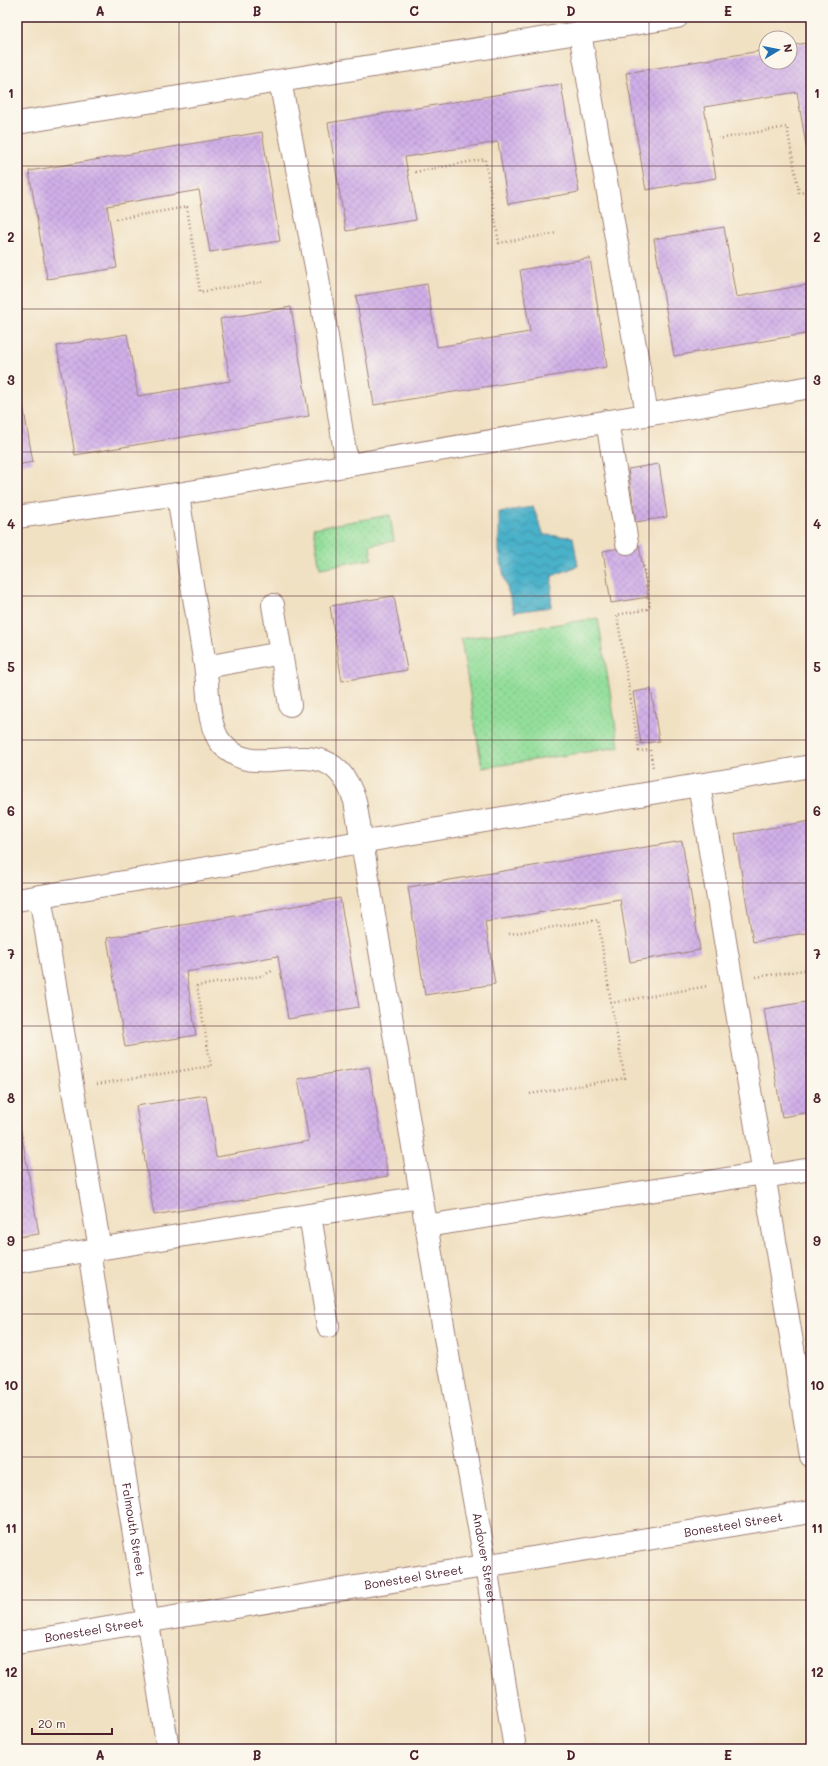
<svg xmlns="http://www.w3.org/2000/svg" width="828" height="1766" font-family="Mali,sans-serif">
	<style>
		.park { fill: url(#park-dots); stroke: #6e7e62 }
		.water { fill: url(#water-waves); stroke: #4a687a }
		.building { fill: url(#building-cross-hatch) }
		.lines { fill: none; stroke-linecap: round; stroke-linejoin: round }
		.minor-casing { stroke: #9e8077; stroke-width: 24 }
		.path { stroke: #9e8077; stroke-width: 2.5; stroke-dasharray: 1 3; stroke-linecap: butt }
		.minor { stroke: #fff; stroke-width: 22 }
		.grid { fill: none; stroke: #4a1f2b; stroke-width: 1; stroke-opacity: 0.55 }
		.labels { text-anchor: middle; stroke-width: 3; stroke-linejoin: round; paint-order: stroke }
		.street-label { font-size: 12px; fill: #4a1f2b; stroke: #fbf7ec }
		.neatline { fill: none; stroke: #4a1f2b; stroke-width: 1.5 }
		.grid-label { font-size: 13px; text-anchor: middle; font-weight: bold; fill: #4a1f2b }
	</style>
	<defs>
		<pattern id="park-dots" width="8" height="8" patternUnits="userSpaceOnUse"><rect width="8" height="8" fill="#93de9a"/><path d="M2 2h.1M6 6h.1" fill="none" stroke="#80be85" stroke-width="1.8" stroke-linecap="round"/></pattern>
		<pattern id="water-waves" width="16" height="10" patternUnits="userSpaceOnUse"><rect width="16" height="10" fill="#4ab1c9"/><path d="M0 5q4-4 8 0t8 0" fill="none" stroke="#408fa3"/></pattern>
		<pattern id="building-cross-hatch" width="8" height="8" patternUnits="userSpaceOnUse"><rect width="8" height="8" fill="#d0afe8"/><path d="M0 0l8 8M0 8l8-8" fill="none" stroke="#b496c7"/></pattern>
	</defs>
	<rect width="100%" height="100%" fill="#fbf7ec"/>
	<filter id="ink" filterUnits="userSpaceOnUse"><feTurbulence type="fractalNoise" baseFrequency=".025" numOctaves="2"/><feDisplacementMap in="SourceGraphic" scale="8" xChannelSelector="R" yChannelSelector="G"/><feConvolveMatrix kernelMatrix="1 2 1 2 8 2 1 2 1" color-interpolation-filters="sRGB"/></filter>
	<filter id="wash" filterUnits="userSpaceOnUse"><feTurbulence type="fractalNoise" baseFrequency=".012" numOctaves="4" result="noise"/><feDisplacementMap in="SourceGraphic" scale="16" xChannelSelector="R" yChannelSelector="G"/><feGaussianBlur stdDeviation="0.9" result="paint"/><feColorMatrix in="noise" values="0 0 0 0 0 0 0 0 0 0 0 0 0 0 0 0 0 1.4 0 .05"/><feComposite in="paint" operator="in"/></filter>
	<g filter="url(#wash)">
		<rect width="100%" height="100%" fill="#f1e1c3"/>
		<!-- park -->
		<path class="park" d="M390 515 394 541 370 545 372 559 320 568 313 528Z
			M598 618 619 747 482 768 461 639Z"/>
		<!-- water -->
		<path class="water" d="M533 507 544 535 573 537 578 566 552 576 551 607 514 612 504 577 499 551V512Z"/>
		<g id="blocks">
			<!-- building -->
			<path class="building" d="M811 42V162L809 163 797 92 704 107 716 178 646 190 626 73 766 50V62H790V46Z
				M561 84 579 192 508 204 498 142 405 157 416 220 346 231 328 123Z
				M262 132 280 241 210 252 199 190 107 206 117 268 47 279 29 171Z
				M724 227 736 297 811 284V333L674 356 654 239Z
				M590 258 607 367 374 405 356 296 427 284 437 347 530 332 520 270Z
				M291 307 309 416 75 455 57 346 127 334 138 396 230 381 220 319Z
				M17 372 33 462 17 465Z
				M659 464 667 517 636 522 628 469Z
				M639 545 648 597 611 603 603 551Z
				M394 596 407 670 342 681 330 606Z
				M651 689 659 741 641 744 633 692Z
				M811 821V932L753 942 735 834Z
				M682 841 700 950 630 962 620 899 485 922 495 984 425 995 408 887Z
				M340 898 359 1007 288 1019 278 956 186 972 196 1035 125 1047 107 938Z
				M811 1001V1112L782 1117 764 1009Z
				M369 1067 388 1176 154 1215 136 1106 206 1095 216 1157 309 1141 298 1079Z
				M20 1125 39 1234 17 1237V1126Z"/>
		</g>
	</g>
	<g filter="url(#ink)">
		<use href="#blocks" fill-opacity="0" stroke="#9e8077" stroke-width="1"/>
		<g class="lines">
			<!-- minor casing -->
			<g class="minor-casing">
				<g id="minor">
					<path d="M580 33 647 414"/>
					<path d="M280 81 317 272 347 465"/>
					<path d="M17 123 677 17"/>
					<path d="M607 421 627 543"/>
					<path id="s1" d="M178 494C186 551 196 608 205 665 209 687 206 726 222 744 261 789 328 718 355 801L450 1367 486 1566 515 1749"/>
					<path d="M17 517 178 494 811 387"/>
					<path d="M281 653 290 705"/>
					<path d="M206 667 281 653 273 605"/>
					<path d="M699 785 811 1456"/>
					<path d="M40 896 100 1249"/>
					<path d="M17 900 811 766"/>
					<path d="M765 1177 811 1169"/>
					<path d="M310 1215 328 1326"/>
					<path d="M426 1226 764 1173"/>
					<path id="s2" d="M89 1251 168 1749"/>
					<path d="M17 1262 421 1197"/>
					<path id="s3" d="M17 1643 811 1512"/>
				</g>
			</g>
			<!-- path -->
			<path class="path" d="M718 139 787 127 799 193 811 191
				M415 172 485 159 499 243 557 233
				M116 219 187 207 200 292 262 282
				M643 562 650 605 647 609 617 615 639 751 650 750 653 768
				M509 934 598 920 611 1003
				M756 977 811 969
				M97 1084 211 1066 197 986 261 976 272 971
				M530 1094 625 1078 611 1003 708 986"/>
			<!-- minor -->
			<use href="#minor" class="minor"/>
		</g>
	</g>
	<!-- grid -->
	<path class="grid" d="M179 17V1749M336 17V1749M492 17V1749M649 17V1749M17 166H811M17 309H811M17 452H811M17 596H811M17 740H811M17 883H811M17 1026H811M17 1170H811M17 1314H811M17 1457H811M17 1600H811"/>
	<g class="labels">
		<!-- street labels -->
		<g class="street-label">
			<text dy="4" stroke="none"><textPath href="#s3" startOffset="726">Bonesteel Street</textPath></text>
			<text dy="4" stroke="none"><textPath href="#s2" startOffset="282">Falmouth Street</textPath></text>
			<text dy="4" stroke="none"><textPath href="#s1" startOffset="1182">Andover Street</textPath></text>
			<text dy="4" stroke="none"><textPath href="#s3" startOffset="402">Bonesteel Street</textPath></text>
			<text dy="4" stroke="none"><textPath href="#s3" startOffset="78">Bonesteel Street</textPath></text>
		</g>
	</g>
	<!-- margin -->
	<rect width="828" height="1766" fill="none" stroke="#fbf7ec" stroke-width="44"/>
	<!-- north arrow -->
	<g transform="translate(778 50) rotate(80)"><circle r="19" fill="#fbf7ec" stroke="#b4a19f"/>
	<path d="M0-3L7 15L0 10L-7 15Z" fill="#1f6fb2"/>
	<text y="-6" font-size="11" font-weight="bold" text-anchor="middle" fill="#4a1f2b">N</text>
	</g>
	<!-- scale -->
	<path d="M32 1728v6h80v-6" fill="none" stroke="#4a1f2b" stroke-width="2"/>
	<text x="38" y="1728" font-size="12" fill="#4a1f2b" stroke="#fbf7ec" stroke-width="3" paint-order="stroke">20 m</text>
	<rect x="22" y="22" width="784" height="1722" class="neatline"/>
	<g class="grid-label">
		<text x="100" y="16">A</text>
		<text x="257" y="16">B</text>
		<text x="414" y="16">C</text>
		<text x="571" y="16">D</text>
		<text x="728" y="16">E</text>
		<text x="11" y="98">1</text>
		<text x="817" y="98">1</text>
		<text x="11" y="242">2</text>
		<text x="817" y="242">2</text>
		<text x="11" y="385">3</text>
		<text x="817" y="385">3</text>
		<text x="11" y="529">4</text>
		<text x="817" y="529">4</text>
		<text x="11" y="672">5</text>
		<text x="817" y="672">5</text>
		<text x="11" y="816">6</text>
		<text x="817" y="816">6</text>
		<text x="11" y="959">7</text>
		<text x="817" y="959">7</text>
		<text x="11" y="1103">8</text>
		<text x="817" y="1103">8</text>
		<text x="11" y="1246">9</text>
		<text x="817" y="1246">9</text>
		<text x="11" y="1390">10</text>
		<text x="817" y="1390">10</text>
		<text x="11" y="1533">11</text>
		<text x="817" y="1533">11</text>
		<text x="11" y="1677">12</text>
		<text x="817" y="1677">12</text>
		<text x="100" y="1760">A</text>
		<text x="257" y="1760">B</text>
		<text x="414" y="1760">C</text>
		<text x="571" y="1760">D</text>
		<text x="728" y="1760">E</text>
	</g>
</svg>
